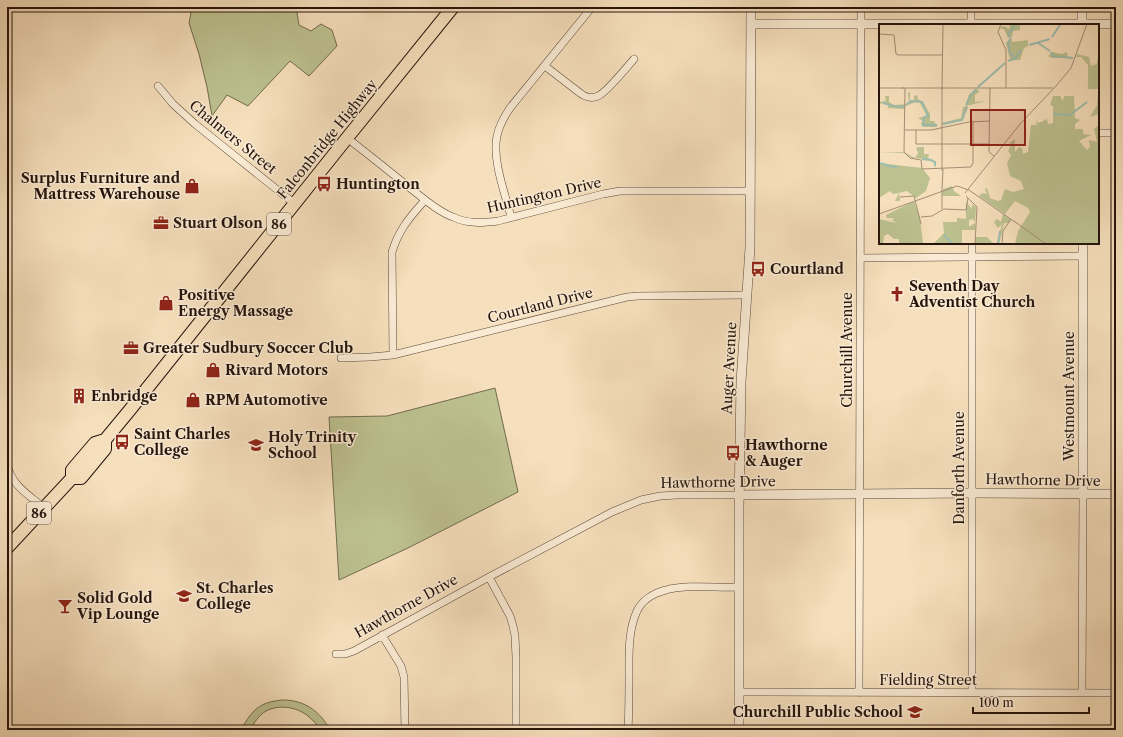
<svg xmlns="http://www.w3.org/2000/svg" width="1123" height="737" font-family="'Libre Caslon Text',serif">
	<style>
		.green { fill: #bdc190; stroke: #726a4e }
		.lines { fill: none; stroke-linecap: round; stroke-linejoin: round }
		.minor-casing { stroke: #5a4738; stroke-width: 8 }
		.tertiary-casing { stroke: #5a4738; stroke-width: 10 }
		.primary-casing { stroke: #26140c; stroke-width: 14 }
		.minor { stroke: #f9ead3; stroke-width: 7 }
		.tertiary { stroke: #f9ead3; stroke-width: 9 }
		.primary { stroke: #f6dfbc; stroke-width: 12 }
		.labels { text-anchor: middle; stroke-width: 3; stroke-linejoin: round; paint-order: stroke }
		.shield { fill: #f9ead3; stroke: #655448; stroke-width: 1 }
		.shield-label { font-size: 13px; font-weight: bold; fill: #26140c }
		.street-label { font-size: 14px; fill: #26140c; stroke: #f9ead3 }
		.poi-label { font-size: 14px; font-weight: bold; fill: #26140c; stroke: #f9ead3; text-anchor: start }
		.inset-river { fill: none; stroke: #9dbdaf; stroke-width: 2 }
		.inset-road { fill: none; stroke: #a38e76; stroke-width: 1 }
		.view { fill: #8f2418; fill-opacity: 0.15; stroke: #8f2418; stroke-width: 2 }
		.inset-edge { fill: none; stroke: #26140c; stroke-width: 2 }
	</style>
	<rect width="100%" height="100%" fill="#f6dfbc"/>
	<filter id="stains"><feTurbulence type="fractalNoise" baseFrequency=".005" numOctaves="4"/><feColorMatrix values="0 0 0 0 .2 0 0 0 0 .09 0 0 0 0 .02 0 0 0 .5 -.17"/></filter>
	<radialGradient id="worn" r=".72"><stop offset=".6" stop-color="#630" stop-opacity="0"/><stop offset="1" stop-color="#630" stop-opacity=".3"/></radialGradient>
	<!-- green -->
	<path class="green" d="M192 7H296L299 25 311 31 321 24 332 30 337 46 309 76 290 61 248 106 227 95 212 116 207 87 199 54 189 23Z
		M495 388 518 492 408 548 339 580 329 417 387 416Z
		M283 700C304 700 320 711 330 730H321C317 725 313 720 308 716 297 707 279 704 266 711 259 715 254 723 250 730H241C252 710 259 702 283 700Z"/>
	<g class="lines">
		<!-- minor casing -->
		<g class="minor-casing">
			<path id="minor" d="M971 25V7
				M545 66 580 93C585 97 592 99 598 96 606 93 627 67 634 59
				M158 86 173 104 195 124 295 204
				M1098 133H1116
				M347 138C368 154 389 171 410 188 423 198 437 211 453 217 468 224 482 223 498 221L603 194 620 191H750
				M511 217C505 193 492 160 497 136 499 126 504 117 510 108L592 7
				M972 243V693
				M860 258 1083 256
				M393 355 392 252C399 229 410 217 425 200
				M341 358 370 357 393 355 627 297 638 296 747 295
				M7 465C13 487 28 494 44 508
				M489 577 510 616 513 626 515 636 516 657V730
				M382 635 401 666 404 677 405 730
				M336 654H345L354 651 489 577 612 512 641 500 660 496 677 495H739
				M740 692 1116 693
				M859 693 861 7
				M1082 693 1083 494
				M628 730C629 712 629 693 629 675 629 653 628 631 637 611 642 600 654 593 666 590 686 584 717 588 739 587"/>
		</g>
		<!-- tertiary casing -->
		<g class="tertiary-casing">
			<path id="tertiary" d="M1082 7V25
				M751 24H1116
				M1083 243V494
				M739 495 972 493 1116 494
				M739 730V508L741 382 750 248 751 7"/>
		</g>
		<!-- primary casing -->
		<g class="primary-casing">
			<path id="primary" d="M72 478H81L105 449V440
				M7 548 72 478V470L95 443 105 440 129 411 347 138 453 7"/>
		</g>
		<!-- minor -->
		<use href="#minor" class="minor"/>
		<!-- tertiary -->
		<use href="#tertiary" class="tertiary"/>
		<!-- primary -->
		<use href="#primary" class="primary"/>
	</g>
	<!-- icons -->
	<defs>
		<g id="bus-bare" transform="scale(1.2)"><path d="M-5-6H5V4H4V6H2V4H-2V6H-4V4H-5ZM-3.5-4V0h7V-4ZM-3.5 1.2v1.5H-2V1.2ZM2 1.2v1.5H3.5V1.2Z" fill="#8f2418" stroke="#f9ead3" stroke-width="2.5" paint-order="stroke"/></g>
		<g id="shop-bare" transform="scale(1.2)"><path d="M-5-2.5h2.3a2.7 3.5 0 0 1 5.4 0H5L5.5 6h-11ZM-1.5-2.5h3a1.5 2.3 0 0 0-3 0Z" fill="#8f2418" stroke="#f9ead3" stroke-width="2.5" paint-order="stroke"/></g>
		<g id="office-bare" transform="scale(1.2)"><path d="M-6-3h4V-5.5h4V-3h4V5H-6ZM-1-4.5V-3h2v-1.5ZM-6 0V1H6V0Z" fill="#8f2418" stroke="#f9ead3" stroke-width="2.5" paint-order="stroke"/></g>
		<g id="church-bare" transform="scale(1.2)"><path d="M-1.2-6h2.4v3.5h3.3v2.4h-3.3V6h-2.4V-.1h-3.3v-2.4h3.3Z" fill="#8f2418" stroke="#f9ead3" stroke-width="2.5" paint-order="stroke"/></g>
		<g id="building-bare" transform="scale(1.2)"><path d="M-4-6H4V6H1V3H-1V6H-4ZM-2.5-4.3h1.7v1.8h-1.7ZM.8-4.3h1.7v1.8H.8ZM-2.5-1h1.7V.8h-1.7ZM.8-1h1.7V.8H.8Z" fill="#8f2418" stroke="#f9ead3" stroke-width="2.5" paint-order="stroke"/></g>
		<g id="school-bare" transform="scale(1.2)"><path d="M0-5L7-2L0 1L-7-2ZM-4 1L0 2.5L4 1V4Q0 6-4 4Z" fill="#8f2418" stroke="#f9ead3" stroke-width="2.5" paint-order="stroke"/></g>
		<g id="bar-bare" transform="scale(1.2)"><path d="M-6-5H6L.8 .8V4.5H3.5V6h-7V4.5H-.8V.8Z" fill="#8f2418" stroke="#f9ead3" stroke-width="2.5" paint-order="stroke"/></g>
	</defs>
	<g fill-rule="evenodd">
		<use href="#bus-bare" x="324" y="184"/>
		<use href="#shop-bare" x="192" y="186"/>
		<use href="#office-bare" x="161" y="223"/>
		<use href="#bus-bare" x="758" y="269"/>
		<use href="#church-bare" x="897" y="294"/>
		<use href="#shop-bare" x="166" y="303"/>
		<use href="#office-bare" x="131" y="348"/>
		<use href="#shop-bare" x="213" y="370"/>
		<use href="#building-bare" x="79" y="396"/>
		<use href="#shop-bare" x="193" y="400"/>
		<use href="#bus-bare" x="122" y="442"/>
		<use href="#school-bare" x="256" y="445"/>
		<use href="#bus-bare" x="733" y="453"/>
		<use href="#school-bare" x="184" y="596"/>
		<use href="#bar-bare" x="65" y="606"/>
		<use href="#school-bare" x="915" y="712"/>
	</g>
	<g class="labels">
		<!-- shield labels -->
		<g class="shield">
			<rect x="267" y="213" width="24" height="22" rx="3"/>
			<rect x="27" y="502" width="24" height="22" rx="3"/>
		</g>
		<g class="shield-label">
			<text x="279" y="229">86</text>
			<text x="39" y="518">86</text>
		</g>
		<!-- street labels -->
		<g class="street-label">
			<text transform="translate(233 137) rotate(39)" y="5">Chalmers Street</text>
			<text transform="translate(327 139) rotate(-51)" y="5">Falconbridge Highway</text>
			<text transform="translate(544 195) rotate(-13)" y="5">Huntington Drive</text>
			<text transform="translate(540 305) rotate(-14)" y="5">Courtland Drive</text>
			<text transform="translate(847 350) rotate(-90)" y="5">Churchill Avenue</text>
			<text transform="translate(729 368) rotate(-87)" y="5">Auger Avenue</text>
			<text transform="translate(1069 396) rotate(-90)" y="5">Westmount Avenue</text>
			<text transform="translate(959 468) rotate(-90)" y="5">Danforth Avenue</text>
			<text transform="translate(1043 480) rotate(1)" y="5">Hawthorne Drive</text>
			<text transform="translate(718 482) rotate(-1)" y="5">Hawthorne Drive</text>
			<text transform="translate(406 606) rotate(-29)" y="5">Hawthorne Drive</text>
			<text x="928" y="685">Fielding Street</text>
		</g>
		<!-- poi labels -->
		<g class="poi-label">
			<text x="180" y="183" text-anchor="end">Surplus Furniture and<tspan x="180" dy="16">Mattress Warehouse</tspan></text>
			<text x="336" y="189">Huntington</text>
			<text x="173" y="228">Stuart Olson</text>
			<text x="770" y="274">Courtland</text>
			<text x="909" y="291">Seventh Day<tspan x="909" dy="16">Adventist Church</tspan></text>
			<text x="178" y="300">Positive<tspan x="178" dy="16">Energy Massage</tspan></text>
			<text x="143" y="353">Greater Sudbury Soccer Club</text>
			<text x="225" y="375">Rivard Motors</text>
			<text x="91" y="401">Enbridge</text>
			<text x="205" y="405">RPM Automotive</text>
			<text x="134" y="439">Saint Charles<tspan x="134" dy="16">College</tspan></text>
			<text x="268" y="442">Holy Trinity<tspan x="268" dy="16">School</tspan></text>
			<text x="745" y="450">Hawthorne<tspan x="745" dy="16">&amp; Auger</tspan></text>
			<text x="196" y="593">St. Charles<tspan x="196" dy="16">College</tspan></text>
			<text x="77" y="603">Solid Gold<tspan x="77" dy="16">Vip Lounge</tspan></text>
			<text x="903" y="717" text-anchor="end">Churchill Public School</text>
		</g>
	</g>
	<!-- overview -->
	<g transform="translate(879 24)">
		<rect width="220" height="220" fill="#f6dfbc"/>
		<path d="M131 0H141V6L134 7 133 13 129 14 125 5 120 4 125 2 130 5ZM132 14 133 18 149 16V22L145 24 141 36H131L127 19ZM173 28 183 30 188 28 189 34H172L169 32ZM198 30 210 33 212 42 218 40V35L220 38V65H209V41L202 33H197ZM95 65 101 67 96 71V78L107 77 87 82 90 70 94 69ZM29 68 31 69V76H35V72L38 71 39 75 44 78 51 90V97H55L58 103H44L42 100 44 97 39 94 48 92 40 77 26 82V85L9 84V81L3 79 0 81V78L7 77 6 72H10V78L14 81 30 80ZM174 72H181L184 77 185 72H195L196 94 201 96 196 100V105H204V110L212 111 200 117 208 126 211 123 210 116 218 118 215 105 220 101V220H136L139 207 151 188 149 184 136 177 126 190 100 172 103 169 108 170 106 165 108 164 111 174 119 177 122 176 126 165 134 168 145 165 142 157 131 152 128 139 132 131 129 127 132 121 130 119 136 115V128L140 123 143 124 144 130 149 128 152 101H158L157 97 160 99 168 95 169 100 174 99V82L171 81ZM218 72 220 90 211 93 218 81ZM89 82 84 96 63 101V99L82 94 84 83ZM39 123H45V130H50L49 134 57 138V145L56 139 49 135 33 134 25 129H0L25 128 36 134 39 129 37 124ZM0 139 43 144 51 154 47 167 37 174 28 167 20 169 21 177H16L20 169 14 170 11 167 0 174ZM73 162 75 167 82 172H63L64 165ZM35 177 41 194 44 220H20V215H15L9 210 5 212 4 220H0V195L17 199 13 196 15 194H8L7 191ZM87 178 93 185V180L97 183 96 198 94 195 90 196V203L96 199V206H83V219L86 220H54L65 209 64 198H78V194L87 195ZM124 190 132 196 130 199H125L121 217 118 220 123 200 119 204 115 198 118 195 122 198ZM96 213H108L114 219H96Z" fill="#bdc190"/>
		<path class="inset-river" d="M131 13 129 10 134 5 135 0M173 13 181 1M132 14 129 19 131 29 135 33M159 19 171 27M150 21 171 15M172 28 174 32 194 34M129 37 136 35 142 26M99 63 126 39M4 79 19 83 25 82M27 81 32 77 43 78 49 92 45 93 44 101H58M87 81 92 70 98 65M174 90 191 91 208 78M64 100 83 96 88 83M43 135 52 136 56 138V142M0 139 19 144M65 211 74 220M119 220 121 207"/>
		<path class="inset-road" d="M122 0 119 8 127 26V64M0 10 15 11 17 30 19 31H63M177 62 192 44 208 0M63 63V147M0 64H25M23 64H152M26 64 25 128 31 134 42 136 43 145 92 143 94 139V97M111 64 110 128 115 132M151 64H174M63 65 64 0M26 106H52L90 98 111 97M37 106V120H110M63 166V185M63 166 64 145M86 169 141 100 178 61M87 172 98 183 96 220M21 173 35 172 42 200M0 190 78 162 90 166 136 198M42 193 53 192 65 185 87 186 89 174M135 197 167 220M123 220 124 207 132 195"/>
		<path class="view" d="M92 86H146V121H92Z"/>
		<rect width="220" height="220" class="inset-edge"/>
	</g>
	<!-- margin -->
	<rect width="1123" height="737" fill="none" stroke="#f6dfbc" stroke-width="24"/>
	<rect x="8" y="8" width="1107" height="721" fill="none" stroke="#26140c" stroke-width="2"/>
	<rect x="12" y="12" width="1099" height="713" fill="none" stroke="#26140c"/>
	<!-- scale -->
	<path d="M973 707v6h116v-6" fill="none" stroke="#26140c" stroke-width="2"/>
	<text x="979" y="707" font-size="12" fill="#26140c" stroke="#f9ead3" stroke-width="3" paint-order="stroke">100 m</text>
	<rect width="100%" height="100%" filter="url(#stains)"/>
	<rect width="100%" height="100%" fill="url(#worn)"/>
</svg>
